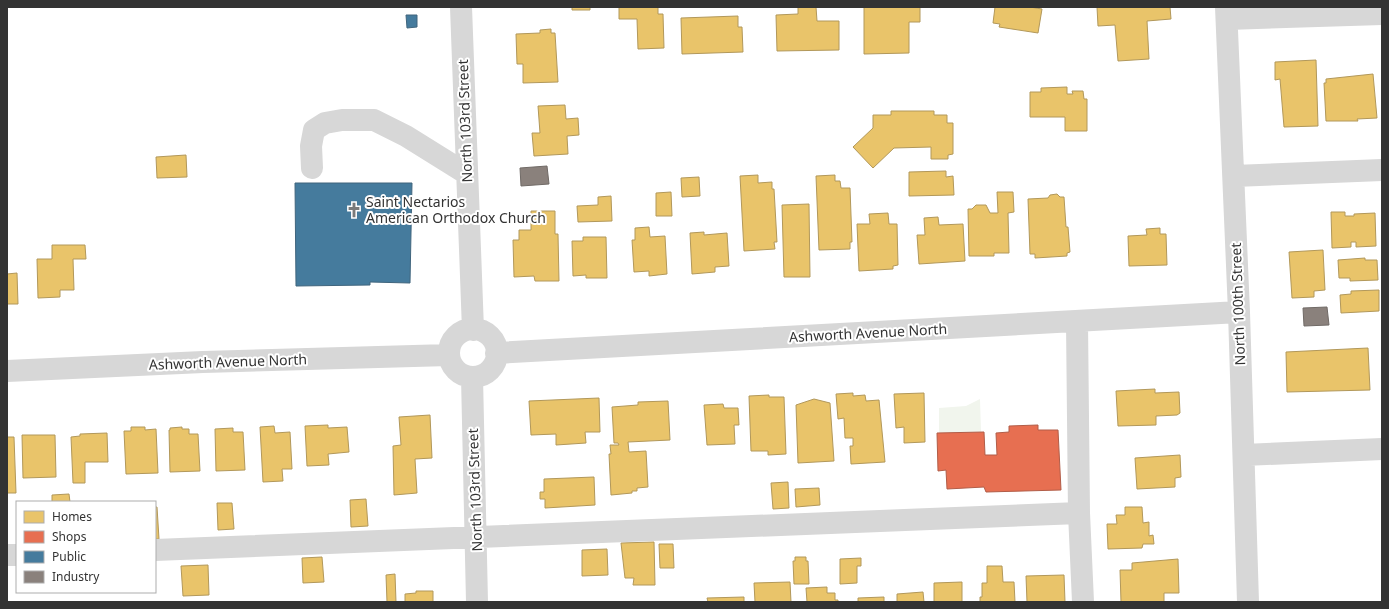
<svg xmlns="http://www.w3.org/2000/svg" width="1389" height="609" font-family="'Noto Sans',sans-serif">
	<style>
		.green { fill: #f1f5ed }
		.homes { fill: #e9c46a; stroke: #b2985a }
		.shops { fill: #e76f51; stroke: #b15d48 }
		.public { fill: #457b9d; stroke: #40657d }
		.industry { fill: #8a817c; stroke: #706a66 }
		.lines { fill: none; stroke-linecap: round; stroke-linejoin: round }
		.minor { stroke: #d7d7d7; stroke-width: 22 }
		.labels { text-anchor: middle; stroke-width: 4; stroke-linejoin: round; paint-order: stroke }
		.street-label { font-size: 14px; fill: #333; stroke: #fff }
		.poi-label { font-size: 14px; fill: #333; stroke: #fff; text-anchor: start }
	</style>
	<rect width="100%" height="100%" fill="#fff"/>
	<!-- green -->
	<path class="green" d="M980 399 981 432 939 433V408L966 406Z"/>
	<!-- homes -->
	<path class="homes" d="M572 7H590V10H572Z
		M619 7H658V14H663L664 48 638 49 637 19H619Z
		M798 7H816L817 21H839V50L777 51 776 15 798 14Z
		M864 7H920V22H909V53L864 54Z
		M995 7H1030L1042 9 1038 33 999 27 1000 24 993 23Z
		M1097 7H1170L1171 19 1147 21 1149 59 1118 61 1115 25 1098 26Z
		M738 16V27H742L743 52 682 54 681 18Z
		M551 29V33H555L558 82 523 83V64H517L516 34 540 33V30Z
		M1316 60 1318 126 1284 127 1280 79 1275 80V62Z
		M1373 74 1377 118 1357 119 1358 121H1326L1324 83H1326V79Z
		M1067 87V94H1073L1072 91H1083L1084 99H1087V131H1065V117H1030V92H1041V88Z
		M565 105 566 119 578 118 579 135 567 136 568 154 534 156 532 133H540L538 106Z
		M891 111H934V115H947V123H953V154L948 155V159H931V147L894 148 873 168 853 147 873 128V115H891Z
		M186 155 187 177 157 178 156 157Z
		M946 171V177L953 176 954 195 909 196V172Z
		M758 175V183L772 182V189H774L777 242H774L775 249 744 251 740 176Z
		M835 175V181H840L841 188H850L852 242H850V249L819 250 816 176Z
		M699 177 700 196 682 197 681 178Z
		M671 192 672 216H656V193Z
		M997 192H1013L1014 212 1008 213 1009 253H994V256H969L968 209H972L976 205H986L990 213H998Z
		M1057 194 1060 197H1064L1066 227H1068L1070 252 1067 253V256L1035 258V254H1030L1028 199 1048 198 1050 195Z
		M611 196 612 221 578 222 577 206 598 205V197Z
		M809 204 810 277H784L782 205Z
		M531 211H555V234H558L559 281H535L534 276 514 277 513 240H519V230H531Z
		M1331 212H1345V216H1354V214L1375 213 1376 246 1356 247V242H1351V247L1332 248Z
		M888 213 889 224H897L898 265 893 266V269L859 271 857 224H870L869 214Z
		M938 217 939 225 963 224 965 261 919 264 917 235H925L924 218Z
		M649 227 650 237 665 236 667 274 649 276V271L634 272 632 240H635V228Z
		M1160 228V234H1166L1167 265 1129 266 1128 236 1147 235 1146 229Z
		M704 232V235L727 233 729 266 715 267V272L692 274 690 233Z
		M583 237H606L607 278H586V275L573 276 572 241H583Z
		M52 245H85L86 259H73L74 290H60V297L38 298 37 259H52Z
		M1323 250 1325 290 1314 291V297L1292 298 1289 252Z
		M1365 258V260H1377L1378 280 1350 281V278H1339L1338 260Z
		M17 273 18 304H7V274Z
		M1379 290V311L1341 313 1340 295 1351 294V291Z
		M1368 348 1370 390 1287 392 1286 352Z
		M1155 389V393L1179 392 1180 413 1177 415 1156 416V425L1118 426 1116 391Z
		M853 393V396L865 395 866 401 879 400 885 462 851 464 850 446H853V438H845L844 418 838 419 836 394Z
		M924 393 925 442 904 443V427L896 428 894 394Z
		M769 395V397H784L786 454 768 455V451H751L749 396Z
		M599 398 600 432H585L586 443 556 445V434L531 435 529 401Z
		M814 399 830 403 834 461 798 463 796 405Z
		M668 401 670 440 628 442 629 452 646 451 648 487 637 488V491H632V493L611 495 609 454H611L610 445H619L618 443H614L612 407 638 405V402Z
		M723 404 724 408H738L739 425H734L735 444 707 445 704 405Z
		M430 415 432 458 415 459 417 493 394 495 393 446 401 445 399 417Z
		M328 425V428L347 427 349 452 328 454 329 465 307 466 305 426Z
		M274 426 275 433 290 432 292 469H282L283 481 263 482 260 427Z
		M131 427H145V430L156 429 158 473 126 474 124 431H131Z
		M182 427V429H189V434H198L200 471 170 472 169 430H170V428Z
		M233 428V432H243L245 470 216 471 215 429Z
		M107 433 108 462H85V483H73L71 437 80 436V434Z
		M22 435H55L56 477 23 478Z
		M7 437H14L16 493H7Z
		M1180 455 1181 477 1175 478V487L1137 489 1135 458Z
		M594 477 595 505 545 508V499H540V492H544V479Z
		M788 482 789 508 773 509 771 483Z
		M819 488 820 505 796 507 795 489Z
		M69 494 70 502H52V495Z
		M366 499 368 526 351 527 350 500Z
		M217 503H232L234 529 218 530Z
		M155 507H157L159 539H155Z
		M1125 507H1142L1143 523 1149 522V536L1153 535 1154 544H1143L1142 548 1108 549 1107 524H1117L1116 515H1125Z
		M654 542 655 585H633L634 578H625L621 543Z
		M659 544H673L674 568H660Z
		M607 549 608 575 582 576V550Z
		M322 557 324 582 303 583 302 558Z
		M795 557H806V561H808L809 584H794L793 561H795Z
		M861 558V566H857V583L840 584V559Z
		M1178 559 1179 593H1164V602H1121L1120 570H1132V563Z
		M208 565 209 595 183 596 181 566Z
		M987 566H1002L1003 582H1014L1015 602H980V597H982V583H987Z
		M395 574 396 602H387L386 575Z
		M1064 575 1065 602H1027L1026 576Z
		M790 582 791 602H755L754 583Z
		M962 582V602H934V583Z
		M827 587V593H835V600H838V602H807L806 588Z
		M416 591H433V602H405V594L416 593Z
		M923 592 924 602H897V594Z
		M744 597V602H708L707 598Z
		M884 597V602H858V598Z"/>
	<!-- shops -->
	<path class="shops" d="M1038 425V430H1058L1061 490 986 492 984 487 947 489 946 470 938 471 937 433 984 432 985 455H997L996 433 1009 432V426Z"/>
	<!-- public -->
	<path class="public" d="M406 15H417V27L407 28Z
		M295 183H412L410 283 370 282V285L296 286Z"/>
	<!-- industry -->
	<path class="industry" d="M547 166 549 184 521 186 520 168Z
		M1327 307 1329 325 1304 326 1303 308Z"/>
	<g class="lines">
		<!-- minor -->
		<path class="minor" d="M461 7 473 330
			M1226 7 1239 312 1248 602
			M1227 19 1382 14
			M312 168 311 146 314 130 325 123 342 120H374L406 136 467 174
			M1234 176 1382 170
			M1077 322 1079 513 1083 602
			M449 353a24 24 0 1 1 48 0a24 24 0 1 1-48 0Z
			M496 353 1239 312
			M7 371 203 362 449 355
			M472 377 477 602
			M1244 455 1382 449
			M155 550 1079 513
			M7 555H17"/>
	</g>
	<!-- icons -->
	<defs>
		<g id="church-bare" transform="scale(1.2)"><path d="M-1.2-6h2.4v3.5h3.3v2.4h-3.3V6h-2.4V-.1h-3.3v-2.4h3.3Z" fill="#7a7a7a" stroke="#fff" stroke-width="2.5" paint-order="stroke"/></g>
	</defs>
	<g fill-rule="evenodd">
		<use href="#church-bare" x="354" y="210"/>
	</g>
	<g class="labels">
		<!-- street labels -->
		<g class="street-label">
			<text transform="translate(465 121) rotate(-92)" y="5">North 103rd Street</text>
			<text transform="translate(1238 304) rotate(-92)" y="5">North 100th Street</text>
			<text transform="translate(868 333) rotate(-3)" y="5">Ashworth Avenue North</text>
			<text transform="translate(228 362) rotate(-2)" y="5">Ashworth Avenue North</text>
			<text transform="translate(475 490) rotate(-92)" y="5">North 103rd Street</text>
		</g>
		<!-- poi labels -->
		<g class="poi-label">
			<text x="366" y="207">Saint Nectarios<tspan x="366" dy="16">American Orthodox Church</tspan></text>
		</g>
	</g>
	<!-- border -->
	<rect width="1389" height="609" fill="none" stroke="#333333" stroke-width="16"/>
	<!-- legend -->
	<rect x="16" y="501" width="140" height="92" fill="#ffffff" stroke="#adadad"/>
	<rect x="24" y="511" width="20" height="12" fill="#e9c46a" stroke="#adadad"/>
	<text x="52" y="521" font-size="12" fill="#333333">Homes</text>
	<rect x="24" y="531" width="20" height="12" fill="#e76f51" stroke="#adadad"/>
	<text x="52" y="541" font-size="12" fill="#333333">Shops</text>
	<rect x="24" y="551" width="20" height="12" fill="#457b9d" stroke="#adadad"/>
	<text x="52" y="561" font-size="12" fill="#333333">Public</text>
	<rect x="24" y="571" width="20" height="12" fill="#8a817c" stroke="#adadad"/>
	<text x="52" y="581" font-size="12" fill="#333333">Industry</text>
</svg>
